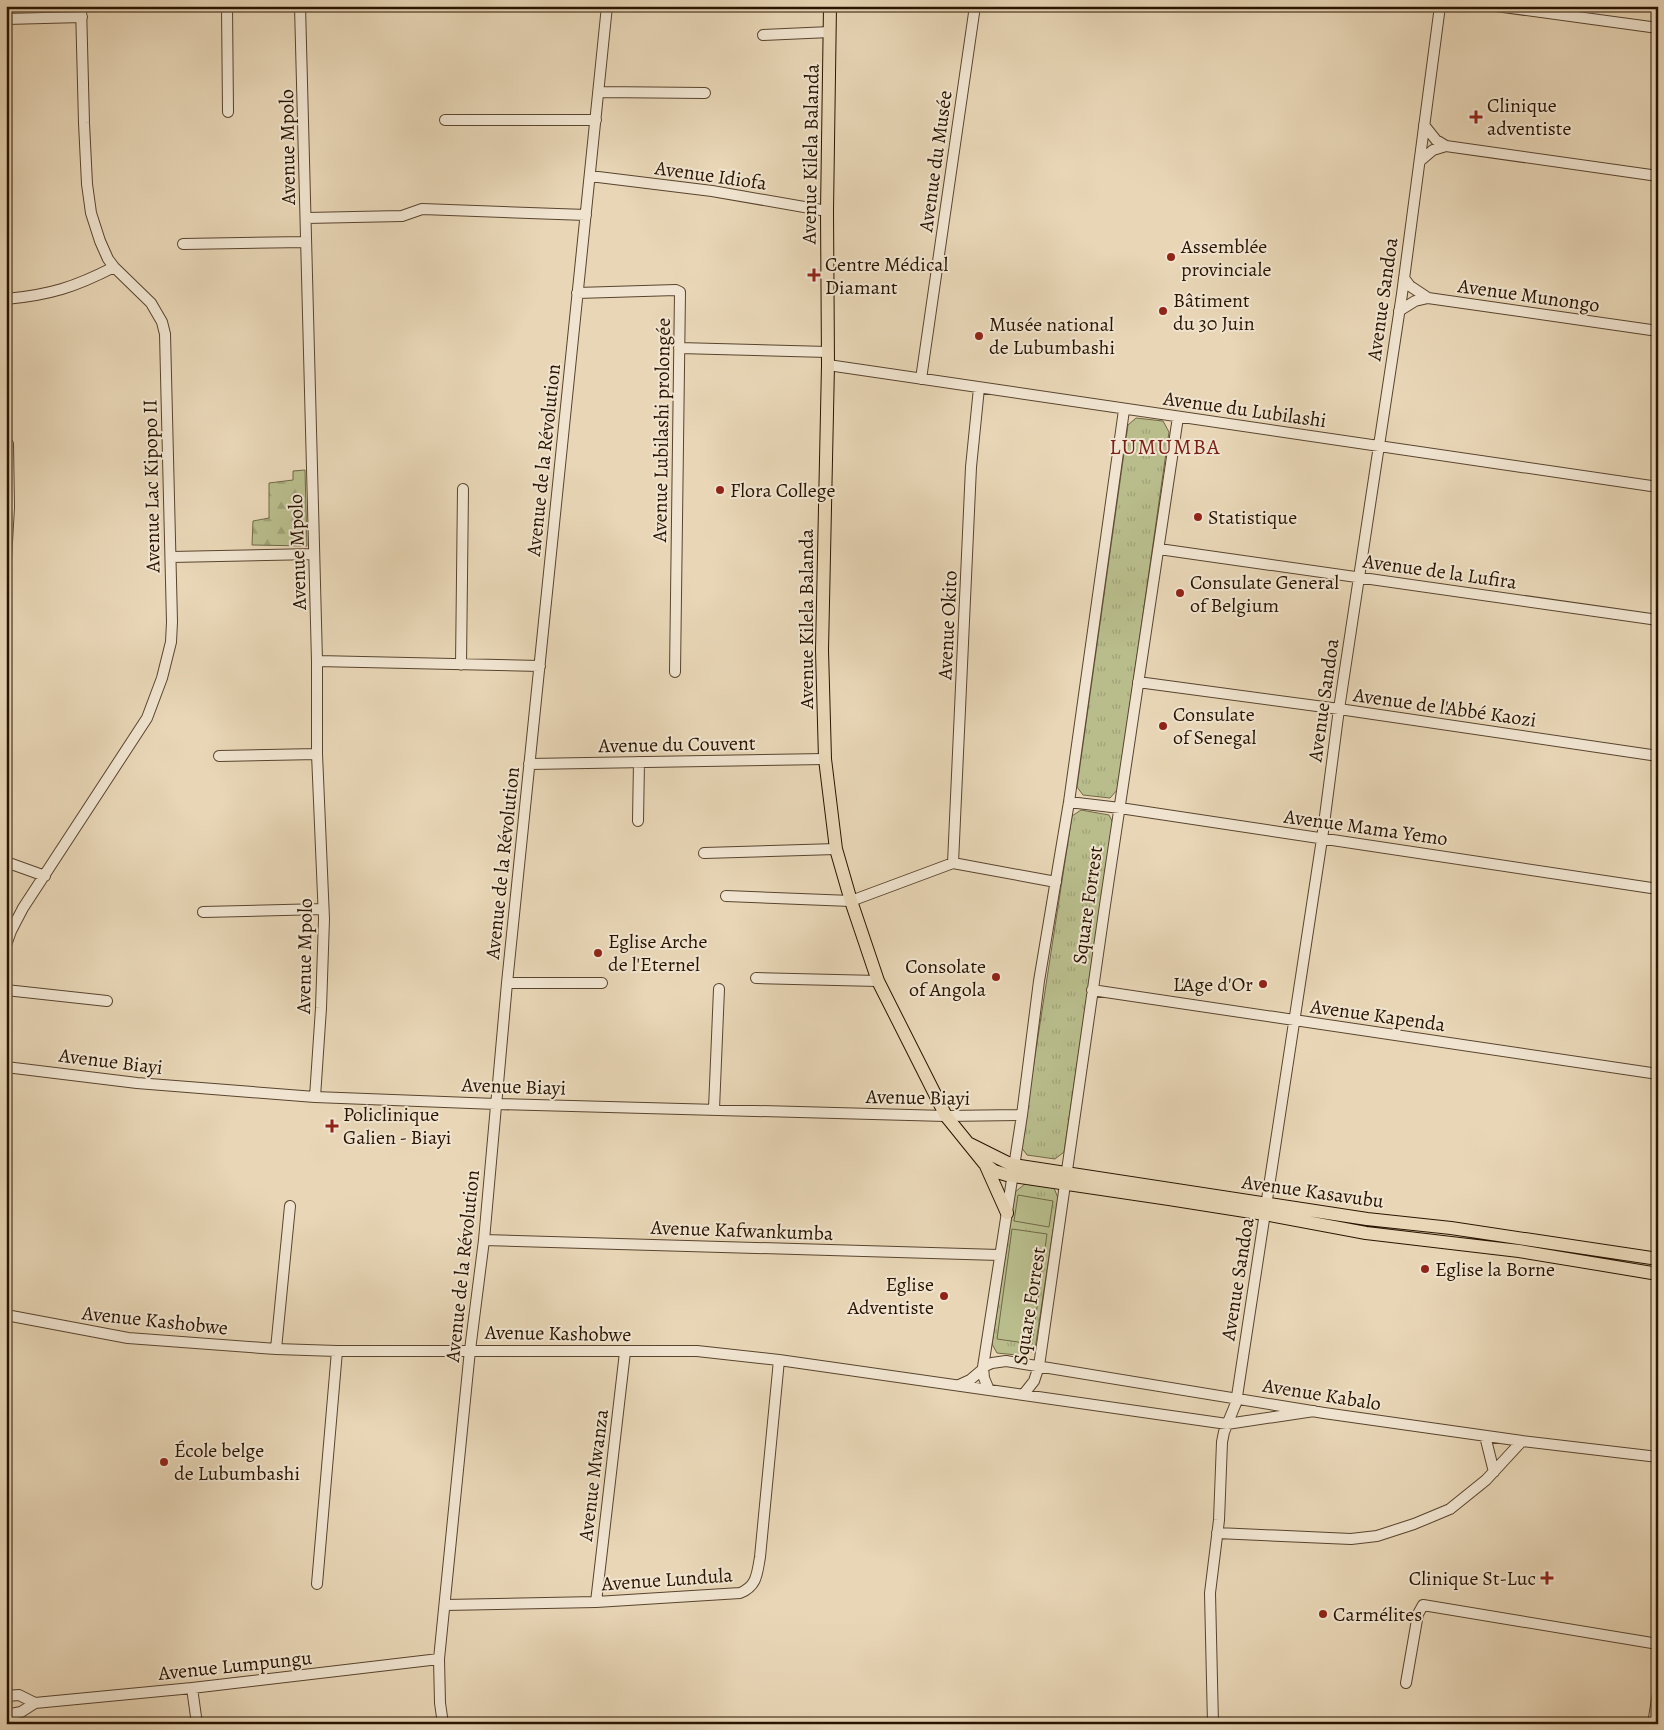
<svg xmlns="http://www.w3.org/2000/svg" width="1664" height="1730" font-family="Alegreya,serif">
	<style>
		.grass { fill: url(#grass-tufts); stroke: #716846 }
		.forest { fill: url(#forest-firs); stroke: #716846 }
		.garden { fill: #b9bd8c; stroke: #716846 }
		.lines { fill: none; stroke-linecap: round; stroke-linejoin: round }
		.minor-casing { stroke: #59442e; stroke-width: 12 }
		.major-casing { stroke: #291400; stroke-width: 14 }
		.minor { stroke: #f0e4d0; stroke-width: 10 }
		.major { stroke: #e8d6b6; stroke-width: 12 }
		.poi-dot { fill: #8f2418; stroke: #f0e4d0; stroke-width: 2 }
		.labels { text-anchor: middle; stroke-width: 4; stroke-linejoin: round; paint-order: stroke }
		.poi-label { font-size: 20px; fill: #291400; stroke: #f0e4d0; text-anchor: start }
		.street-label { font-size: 20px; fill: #291400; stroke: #f0e4d0 }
		.quarter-label { font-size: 22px; letter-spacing: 1px; fill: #7a1f14; stroke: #f0e4d0 }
	</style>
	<defs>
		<pattern id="grass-tufts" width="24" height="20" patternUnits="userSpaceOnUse" patternTransform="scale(1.25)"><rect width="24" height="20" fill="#b9bd8c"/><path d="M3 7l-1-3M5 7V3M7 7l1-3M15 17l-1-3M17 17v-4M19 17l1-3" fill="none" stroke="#9fa277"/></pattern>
		<pattern id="forest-firs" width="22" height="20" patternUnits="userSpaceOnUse" patternTransform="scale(1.25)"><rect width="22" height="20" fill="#b9bd8c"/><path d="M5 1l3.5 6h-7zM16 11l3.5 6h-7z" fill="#9fa277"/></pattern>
	</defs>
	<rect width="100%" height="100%" fill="#e8d6b6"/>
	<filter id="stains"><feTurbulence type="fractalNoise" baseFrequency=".004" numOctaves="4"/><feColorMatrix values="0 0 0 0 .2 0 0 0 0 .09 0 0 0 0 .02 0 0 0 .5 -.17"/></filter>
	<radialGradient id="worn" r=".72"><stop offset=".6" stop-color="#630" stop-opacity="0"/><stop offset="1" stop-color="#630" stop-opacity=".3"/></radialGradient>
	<!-- grass -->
	<path class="grass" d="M1136 418 1163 421 1169 432 1118 789 1110 798 1083 795 1077 787 1128 425Z
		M1081 810 1109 815 1113 823 1064 1152 1055 1159 1027 1155 1021 1147 1072 816Z
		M1025 1184 1054 1188 1058 1198 1035 1349 1026 1356 997 1353 992 1344 1015 1192Z"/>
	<!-- forest -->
	<path class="forest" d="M305 470 307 546 252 545 253 521 269 518V483L293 480V471Z"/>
	<!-- garden -->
	<path class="garden" d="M1018 1195 1053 1201 1049 1227 1014 1221Z
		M1012 1229 1047 1234 1032 1344 997 1339Z"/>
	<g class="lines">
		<!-- minor casing -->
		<g class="minor-casing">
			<path id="minor" d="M227 6 228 112
				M300 6 317 661V754L324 919 321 1008 315 1097
				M1496 6 1658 28
				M6 19 82 17
				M763 35 830 32
				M599 92 705 93
				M445 120H596
				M1424 125 1436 140 1446 146 1658 176
				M1420 161 1433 150 1446 146
				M590 176 712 191 827 211
				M306 218 402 216 422 209 586 215
				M183 244 306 242
				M1404 278 1410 286 1428 298 1658 331
				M577 293 676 290 680 292 675 672
				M6 299C50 295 75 287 114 267
				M1399 311 1415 301 1428 298
				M679 348 828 352
				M828 365 1658 487
				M921 379 975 6
				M6 441 8 444 9 507 6 560
				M1159 549 1658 620
				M171 557 314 554
				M317 661 540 666
				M461 665 463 489
				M1138 682 1339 709 1658 756
				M219 756 317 754
				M529 764 825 759
				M1069 802 1120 808 1658 889
				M638 821 639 762
				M704 853 836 849
				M6 862 45 876
				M953 863 971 467 979 388
				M726 896 851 901 953 863 1056 882
				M203 912 323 909
				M6 945 11 931 23 908 147 718 162 678 171 642 172 622 165 334 162 322 151 303 114 267 108 259 100 241 91 213 87 184 84 123 81 6
				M756 978 878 981
				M507 983H602
				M6 990 107 1001
				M1092 990 1658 1074
				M6 1067 137 1083 315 1097 496 1104 946 1116 1022 1115
				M714 1109 719 989
				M484 1240 999 1255
				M6 1315 128 1338 276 1349 337 1351H697L779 1360 1227 1424 1314 1411
				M276 1349 290 1206
				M983 1367 992 1363 1006 1361 1324 1413 1522 1441 1658 1457
				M959 1385 970 1380 983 1369
				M989 1390 984 1378 983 1367 1022 1115 1039 981 1069 802 1124 410
				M1023 1395 1034 1381 1039 1366 1105 905 1178 417
				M1485 1436 1494 1472
				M1217 1533 1351 1539 1377 1536 1414 1524 1450 1509 1486 1480 1522 1441
				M317 1584 337 1351
				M596 1602 625 1352
				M445 1605 596 1602 740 1593C757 1586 757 1574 760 1557L779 1360
				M1406 1683 1418 1614 1423 1605 1658 1644
				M192 1688 197 1724
				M6 1696 19 1695 35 1703
				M6 1715 21 1712 35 1703 192 1688 439 1659
				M443 1724 440 1703 439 1659 470 1350 484 1240 507 983 607 6
				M1213 1724 1210 1593 1219 1520 1222 1442 1224 1432 1236 1403 1322 839 1339 709 1402 294 1440 6
				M1653 1724 1658 1693"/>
		</g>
		<!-- major casing -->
		<g class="major-casing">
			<path id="major" d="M830 6 827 211 828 365 822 650 825 759 836 849 851 901 878 981 946 1116 984 1163 994 1171 1007 1175 1169 1199 1264 1214 1366 1233 1519 1251 1658 1274
				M970 1144 1006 1162 1014 1165 1367 1219 1451 1228 1658 1259
				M986 1166 1007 1213"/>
		</g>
		<!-- minor -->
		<use href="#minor" class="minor"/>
		<!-- major -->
		<use href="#major" class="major"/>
	</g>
	<!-- markers -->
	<g class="poi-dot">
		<path d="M1473.5 109.5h5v5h5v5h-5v5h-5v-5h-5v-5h5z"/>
		<circle cx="1171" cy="257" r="5"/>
		<path d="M811.5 267.5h5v5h5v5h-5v5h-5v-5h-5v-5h5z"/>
		<circle cx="1163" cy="311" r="5"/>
		<circle cx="979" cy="336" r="5"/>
		<circle cx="720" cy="490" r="5"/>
		<circle cx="1198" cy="517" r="5"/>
		<circle cx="1180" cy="593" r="5"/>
		<circle cx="1163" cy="726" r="5"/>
		<circle cx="598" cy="953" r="5"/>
		<circle cx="996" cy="977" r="5"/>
		<circle cx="1263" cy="984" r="5"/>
		<path d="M329.5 1118.5h5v5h5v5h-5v5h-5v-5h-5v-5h5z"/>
		<circle cx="1425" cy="1269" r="5"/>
		<circle cx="944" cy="1296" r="5"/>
		<circle cx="164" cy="1462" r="5"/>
		<path d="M1544.5 1570.5h5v5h5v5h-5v5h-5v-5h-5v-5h5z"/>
		<circle cx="1323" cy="1614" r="5"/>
	</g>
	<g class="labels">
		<!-- poi labels -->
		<g class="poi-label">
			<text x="1487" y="112">Clinique<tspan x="1487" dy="23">adventiste</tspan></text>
			<text x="1181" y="253">Assemblée<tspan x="1181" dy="23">provinciale</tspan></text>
			<text x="825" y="271">Centre Médical<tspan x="825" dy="23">Diamant</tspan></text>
			<text x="1173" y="307">Bâtiment<tspan x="1173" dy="23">du 30 Juin</tspan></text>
			<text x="989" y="331">Musée national<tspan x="989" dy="23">de Lubumbashi</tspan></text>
			<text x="730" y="497">Flora College</text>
			<text x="1208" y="524">Statistique</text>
			<text x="1190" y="589">Consulate General<tspan x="1190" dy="23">of Belgium</tspan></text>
			<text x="1173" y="721">Consulate<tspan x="1173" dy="23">of Senegal</tspan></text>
			<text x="608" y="948">Eglise Arche<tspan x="608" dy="23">de l'Eternel</tspan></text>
			<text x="986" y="973" text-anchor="end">Consolate<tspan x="986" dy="23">of Angola</tspan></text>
			<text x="1253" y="991" text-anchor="end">L'Age d'Or</text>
			<text x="343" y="1121">Policlinique<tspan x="343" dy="23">Galien - Biayi</tspan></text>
			<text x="1435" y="1276">Eglise la Borne</text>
			<text x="934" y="1291" text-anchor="end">Eglise<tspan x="934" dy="23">Adventiste</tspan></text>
			<text x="174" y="1457">École belge<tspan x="174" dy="23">de Lubumbashi</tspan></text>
			<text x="1536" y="1585" text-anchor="end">Clinique St-Luc</text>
			<text x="1333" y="1621">Carmélites</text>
		</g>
		<!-- street labels -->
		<g class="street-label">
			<text transform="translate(287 147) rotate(-91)" y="7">Avenue Mpolo</text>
			<text transform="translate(810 154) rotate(-89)" y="7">Avenue Kilela Balanda</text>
			<text transform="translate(935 161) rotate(-82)" y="7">Avenue du Musée</text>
			<text transform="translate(711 175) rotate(8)" y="7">Avenue Idiofa</text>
			<text transform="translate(1529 295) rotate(8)" y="7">Avenue Munongo</text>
			<text transform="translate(1382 299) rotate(-82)" y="7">Avenue Sandoa</text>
			<text transform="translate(1245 409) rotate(8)" y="7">Avenue du Lubilashi</text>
			<text transform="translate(661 430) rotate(-89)" y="7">Avenue Lubilashi prolongée</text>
			<text transform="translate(543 460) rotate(-84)" y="7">Avenue de la Révolution</text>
			<text transform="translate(151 486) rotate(-91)" y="7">Avenue Lac Kipopo II</text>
			<text transform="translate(297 552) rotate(-92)" y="7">Avenue Mpolo</text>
			<text transform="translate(1440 571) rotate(8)" y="7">Avenue de la Lufira</text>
			<text transform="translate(806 619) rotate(-90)" y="7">Avenue Kilela Balanda</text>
			<text transform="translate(947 625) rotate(-87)" y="7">Avenue Okito</text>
			<text transform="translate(1323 700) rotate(-82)" y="7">Avenue Sandoa</text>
			<text transform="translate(1445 707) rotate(8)" y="7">Avenue de l'Abbé Kaozi</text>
			<text transform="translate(677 744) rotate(-1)" y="7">Avenue du Couvent</text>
			<text transform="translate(1366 827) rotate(8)" y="7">Avenue Mama Yemo</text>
			<text transform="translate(502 863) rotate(-84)" y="7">Avenue de la Révolution</text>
			<text transform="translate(1087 905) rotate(-82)" y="7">Square Forrest</text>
			<text transform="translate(304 956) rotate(-89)" y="7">Avenue Mpolo</text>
			<text transform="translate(1378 1015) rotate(8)" y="7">Avenue Kapenda</text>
			<text transform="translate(111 1061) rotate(7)" y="7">Avenue Biayi</text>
			<text transform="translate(514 1086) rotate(2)" y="7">Avenue Biayi</text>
			<text transform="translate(918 1097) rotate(1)" y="7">Avenue Biayi</text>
			<text transform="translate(1313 1191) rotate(8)" y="7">Avenue Kasavubu</text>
			<text transform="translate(742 1230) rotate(2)" y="7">Avenue Kafwankumba</text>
			<text transform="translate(462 1266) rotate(-84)" y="7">Avenue de la Révolution</text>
			<text transform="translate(1237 1279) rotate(-81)" y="7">Avenue Sandoa</text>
			<text transform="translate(1029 1306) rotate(-81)" y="7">Square Forrest</text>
			<text transform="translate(155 1320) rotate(6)" y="7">Avenue Kashobwe</text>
			<text transform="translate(558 1333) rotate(1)" y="7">Avenue Kashobwe</text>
			<text transform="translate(1322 1394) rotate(9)" y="7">Avenue Kabalo</text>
			<text transform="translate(593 1475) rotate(-83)" y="7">Avenue Mwanza</text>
			<text transform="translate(667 1579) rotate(-4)" y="7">Avenue Lundula</text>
			<text transform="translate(235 1665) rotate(-6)" y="7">Avenue Lumpungu</text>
		</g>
		<!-- quarter labels -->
		<g class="quarter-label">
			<text x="1165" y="454">LUMUMBA</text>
		</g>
	</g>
	<!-- margin -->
	<rect width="1664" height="1730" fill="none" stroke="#e8d6b6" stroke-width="25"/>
	<rect x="8" y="8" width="1649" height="1715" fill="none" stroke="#291400" stroke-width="2.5"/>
	<rect x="12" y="12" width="1639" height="1705" fill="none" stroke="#291400"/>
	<rect width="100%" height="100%" filter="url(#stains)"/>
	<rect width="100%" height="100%" fill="url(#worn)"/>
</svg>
